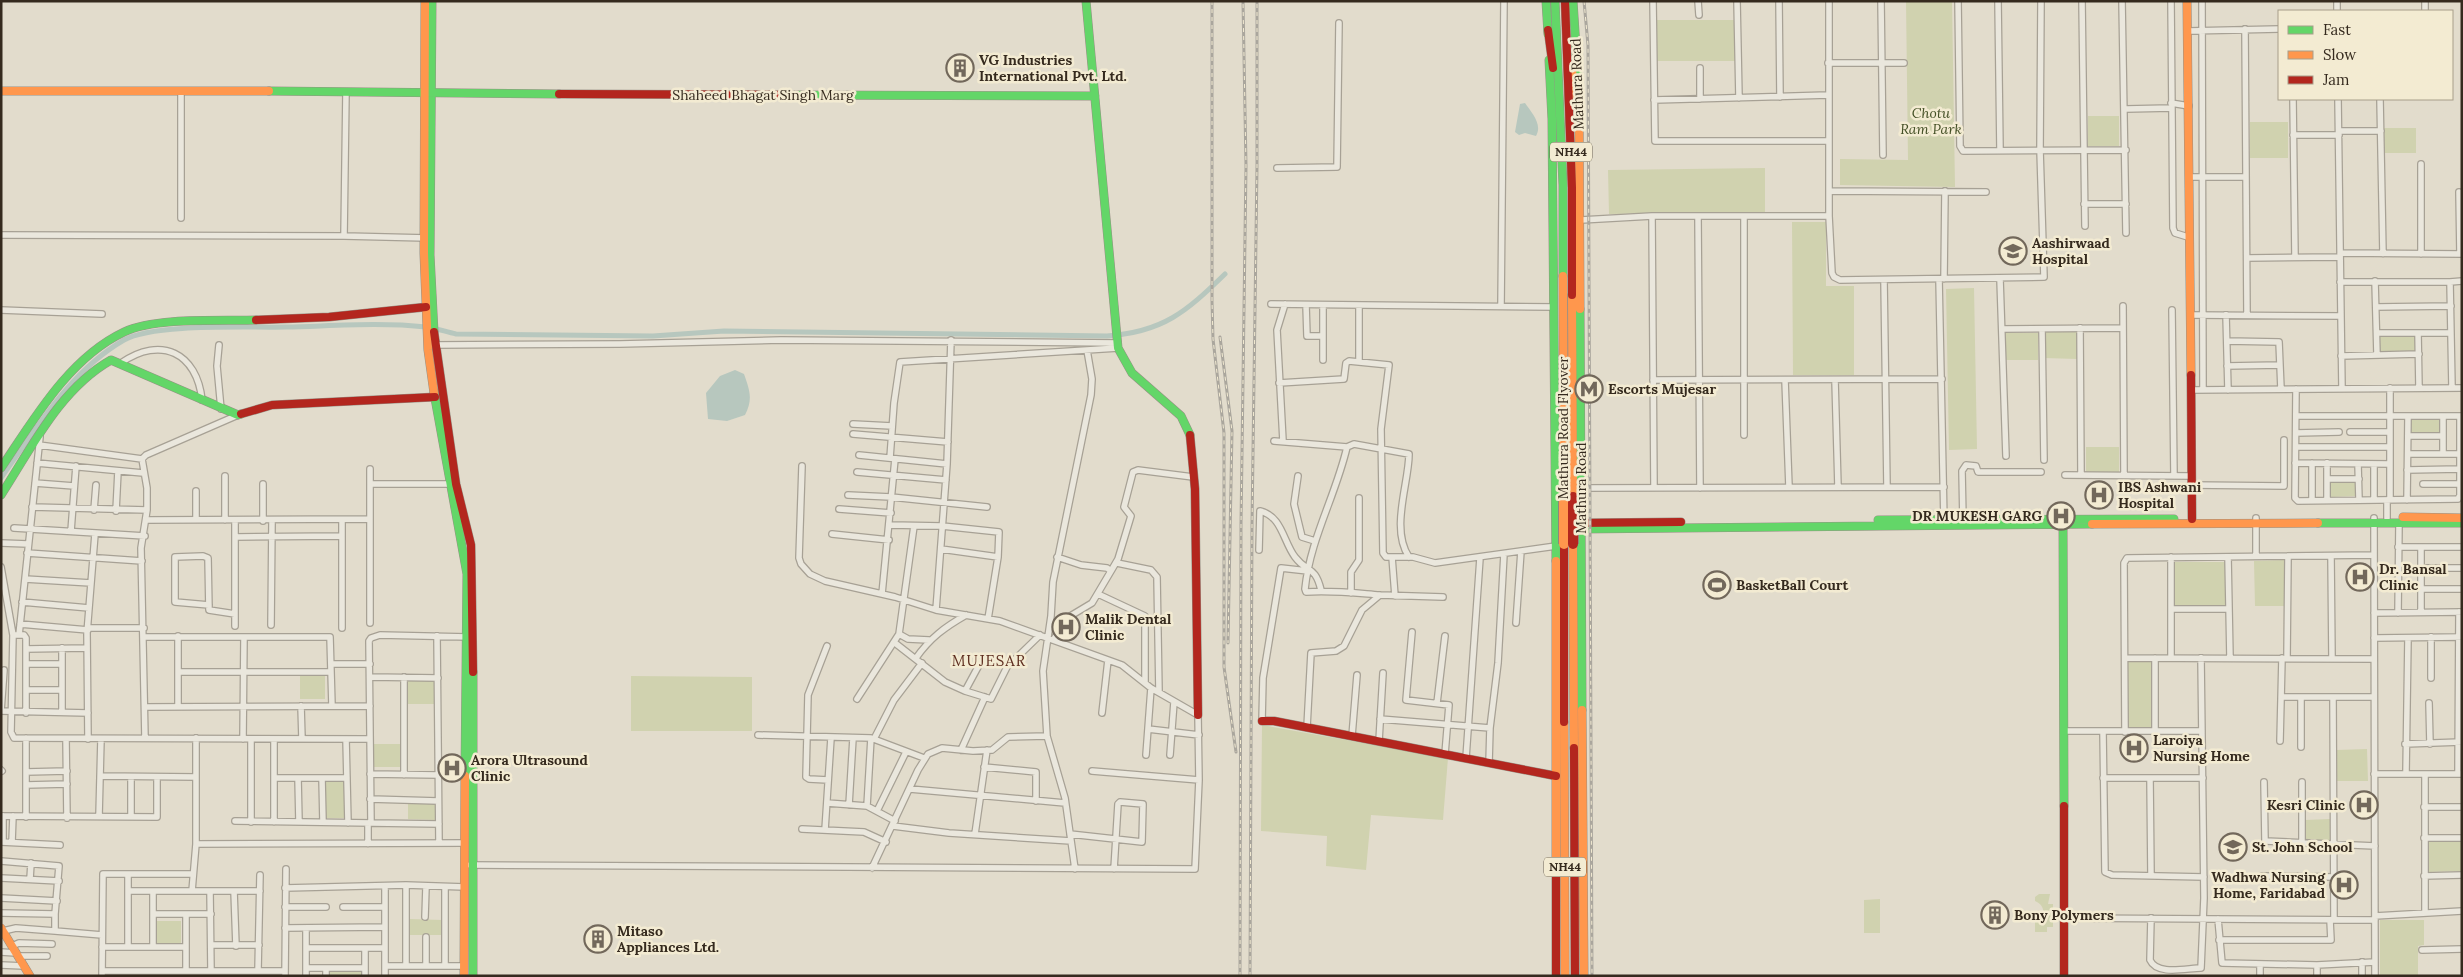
<svg xmlns="http://www.w3.org/2000/svg" width="2463" height="977" font-family="Lora,serif">
	<style>
		.green { fill: #d0d2af }
		.water { fill: #b7c7be }
		.lines { fill: none; stroke-linecap: round; stroke-linejoin: round }
		.canal { stroke: #b7c7be; stroke-width: 5 }
		.street-casing { stroke: #a7a195; stroke-width: 8 }
		.fast-casing { stroke: #979085; stroke-width: 9 }
		.slow-casing { stroke: #979085; stroke-width: 9 }
		.jam-casing { stroke: #979085; stroke-width: 9 }
		.street { stroke: #eae7dd; stroke-width: 5.5 }
		.fast { stroke: #63d668; stroke-width: 8 }
		.slow { stroke: #ff974d; stroke-width: 8 }
		.jam { stroke: #b3261e; stroke-width: 8 }
		.rail-casing { stroke: #aaa69d; stroke-width: 3 }
		.rail { stroke: #f3ebd2; stroke-width: 1; stroke-dasharray: 4; stroke-linecap: butt }
		.slow-bridge-casing { stroke: #8d867c; stroke-width: 12; stroke-linecap: butt }
		.jam-bridge-casing { stroke: #8d867c; stroke-width: 12; stroke-linecap: butt }
		.slow-bridge { stroke: #ff974d; stroke-width: 10 }
		.jam-bridge { stroke: #b3261e; stroke-width: 10 }
		.labels { text-anchor: middle; stroke-width: 5; stroke-linejoin: round; paint-order: stroke }
		.shield { fill: #f3ebd2; stroke: #6e6454; stroke-width: 1 }
		.shield-label { font-size: 12px; font-weight: bold; fill: #352a1e }
		.poi-label { font-size: 14px; font-weight: bold; fill: #352a1e; stroke: #f3ebd2; text-anchor: start }
		.street-label { font-size: 14px; fill: #352a1e; stroke: #f3ebd2 }
		.park-label { font-size: 14px; font-style: italic; fill: #445026; stroke: #f3ebd2 }
		.neighbourhood-label { font-size: 15px; letter-spacing: 1px; fill: #5f2f20; stroke: #f3ebd2 }
	</style>
	<rect width="100%" height="100%" fill="#e2dccc"/>
	<!-- green -->
	<path class="green" d="M1906 1H1952L1955 187 1840 185V159L1908 160Z
		M1657 20H1735V61H1657Z
		M2088 116H2119V146H2088Z
		M2250 122H2288V158H2250Z
		M2384 128H2416V153H2384Z
		M1765 168V212L1609 214 1608 170Z
		M1792 222H1826V286H1854V375H1793Z
		M1974 288 1977 449 1949 450 1946 289Z
		M2044 332H2077V359L2044 358Z
		M2005 333H2038V360H2005Z
		M2380 337H2415V351H2380Z
		M2411 418 2441 419V434H2411Z
		M2086 447H2119V473H2086Z
		M2329 480H2357V496L2330 497Z
		M2284 560V606H2255L2254 561Z
		M2174 562H2225L2226 607H2175Z
		M1709 573 1725 574V597H1709Z
		M2128 661H2153V728H2127Z
		M300 676H325V699H300Z
		M631 676 752 677V731H631Z
		M408 681H434V704H408Z
		M1262 725 1448 758 1443 820 1371 815 1366 870 1326 866 1327 836 1261 831Z
		M374 744H400V767H374Z
		M2367 749 2368 781H2337L2336 750Z
		M326 781H345V818H326Z
		M408 803 436 804 435 820 408 819Z
		M2330 819V842H2305V820Z
		M2427 841H2462V871L2428 872Z
		M2050 894 2048 904H2053V927H2047V932H2035V922C2046 916 2046 906 2035 901V897L2039 894Z
		M1880 899V933H1864V900Z
		M409 919 443 920 442 935H409Z
		M2380 920H2424V945L2418 946V976H2380Z
		M155 921H181V944H155Z
		M329 970 363 971V976H329Z"/>
	<!-- water -->
	<path class="water" d="M1525 103C1531 112 1543 124 1536 136L1525 133 1519 135 1515 132 1520 104Z
		M735 370 744 374C750 391 753 399 745 415L727 421 708 419 706 393 720 376Z"/>
	<g class="lines">
		<!-- canal -->
		<path class="canal" d="M1 478C36 429 70 371 124 340 154 323 248 328 286 327 332 326 380 322 426 327 436 328 446 332 456 334L653 336 724 331 1107 336C1163 332 1186 312 1225 274"/>
		<!-- street casing -->
		<g class="street-casing">
			<path id="street" d="M1653 1 1655 141H1828
				M1698 1 1699 15
				M1737 1 1739 98
				M1779 1 1780 97
				M1829 1V216L1832 273 1834 277 1840 280 2044 277 2040 150 2041 1
				M1881 1 1883 155
				M1958 1 1960 146 1963 151 2126 150
				M1998 1 2000 150
				M2082 1 2085 226
				M2122 1 2126 233
				M2171 1 2173 228 2175 233 2188 237
				M2202 1 2203 390
				M2337 1V11
				M2425 11V1
				M2245 29 2247 315
				M2188 31 2279 29
				M1828 63H1904
				M1700 68V99
				M181 91V218
				M2293 99 2295 257
				M2338 99 2342 389
				M2380 99 2383 254
				M1654 100 1828 95
				M2171 103 2189 106
				M2126 109 2171 108
				M2339 131H2381
				M2293 135H2339
				M2421 164V254
				M1277 168 1337 167 1339 23
				M2190 177H2246
				M1829 191 1986 192
				M2459 192 2460 254
				M2084 204H2126
				M1652 216 1654 487
				M1698 217 1700 488
				M1744 217V435
				M1581 220 1652 216H1829
				M1 235 344 236 427 238
				M344 236 346 92
				M2340 253 2462 254
				M2247 258 2340 257
				M1939 279 1944 522
				M1944 279 1945 191
				M2000 279 2006 456
				M1884 280 1887 487
				M2375 281 2377 355
				M2340 282H2450L2452 388
				M2450 282 2462 281
				M1271 304 1554 307
				M1306 305 1307 336H1323
				M1359 305V362
				M1501 306 1504 1
				M2123 306 2124 475
				M2376 307 2451 306
				M1 310 102 314
				M2172 310 2174 476
				M2191 315 2341 316
				M2226 315 2228 390
				M2080 328 2081 475
				M2002 329 2123 328
				M2042 329 2044 460
				M2377 333H2451
				M2418 333 2419 388
				M2227 341 2279 342 2281 389
				M219 345 217 366 221 409
				M435 345 620 344 781 340 1118 343
				M2341 356 2419 354
				M1323 360V305
				M121 363C161 335 197 353 202 400
				M2227 366 2280 365
				M1653 380 1942 379
				M1785 380 1789 487
				M1835 380 1838 487
				M1279 383 1344 379 1346 363 1349 361 1389 365 1381 429 1383 553 1386 557H1413L1435 563 1556 546
				M2296 389 2295 498 2298 501 2458 499 2460 495V416
				M2191 390 2462 388
				M2296 416H2462
				M2443 416V454
				M853 424 892 426
				M2350 432H2390
				M2296 433 2339 432
				M853 434 948 442
				M2408 436H2443
				M1274 441 1347 447 1354 444 1409 454C1409 483 1390 529 1409 557
				M1283 441 1277 330 1285 304
				M39 445 142 459
				M1347 447C1336 495 1310 539 1305 589L1306 592C1331 590 1355 593 1380 595
				M2296 447H2390
				M2408 454H2460
				M859 455 947 464
				M890 458 894 403 900 362 1118 348
				M37 463 143 473
				M2295 463 2390 464
				M2327 463V500
				M2358 464 2359 500
				M2374 464V500
				M370 469V623
				M2407 470 2460 469
				M857 472 946 480
				M2065 475 2191 476
				M1298 476 1294 504 1302 537 1315 541
				M2327 479H2359
				M35 483 74 486
				M263 484V521
				M370 484H456
				M2423 484H2460
				M2191 485 2284 486V440
				M1582 488 1944 487
				M848 495 891 497 987 507
				M2387 500V518
				M2390 500V388
				M2407 500 2408 416
				M2312 501V463
				M32 507 147 510
				M839 509 891 513
				M94 510 96 485
				M116 511 118 471
				M2256 518V556
				M2374 518 2375 976
				M147 520 370 519
				M196 520V491
				M225 520V476
				M1963 520 1962 471 1966 465 1976 466 1978 472H2041
				M342 521V628
				M890 525 942 526 999 532 998 557 988 619
				M14 528 145 536
				M71 531 76 466
				M832 534 889 540
				M235 537 342 536
				M1 543 28 544
				M2398 547H2462
				M2421 547V612
				M941 549 998 557
				M1259 550 1260 511C1282 516 1283 541 1295 557 1307 573 1315 565 1321 590
				M27 553 142 561
				M2331 556 2332 659
				M1392 557 1395 596
				M2171 557V658
				M2228 557 2230 658
				M1117 563 1151 570 1157 577 1159 692
				M1 567 13 635
				M2421 568H2462
				M1111 571 1118 559 1131 516 1124 507 1133 472 1138 470 1193 477
				M25 579 91 583
				M2421 589H2462
				M1351 593V572L1359 560V498
				M882 594 895 459
				M1098 594 1145 616V682
				M22 602 89 608
				M209 605 175 602V557L203 556 208 558 209 610 235 614
				M2171 609H2229
				M936 610 947 464 951 340
				M2374 613 2462 612
				M2398 613 2399 523
				M1516 623 1521 551
				M20 624 88 630
				M271 625 272 521
				M235 626V521
				M88 628H144
				M1412 632 1406 700 1449 705 1445 754
				M899 634 908 639 929 640
				M19 635 40 437
				M178 636V707
				M437 636 439 843
				M144 637H330L332 706
				M2374 638 2462 637
				M1054 639 1067 618 1092 603 1111 571 1107 568 1081 565 1057 557
				M895 643 945 682 965 691 991 699 1007 667 1040 635
				M827 646 808 695 806 777 809 779 828 780
				M26 649 87 648
				M916 658C930 638 945 627 966 615
				M2125 658 2374 659
				M2155 658V732
				M2287 658 2288 556
				M26 664H62
				M331 664H370
				M178 672H331
				M370 677 438 678
				M2431 678V637
				M26 690H62
				M965 691 978 667
				M2281 697H2374
				M2333 697 2334 920
				M857 699 899 634 914 526
				M1437 703 1445 636
				M2429 703 2430 744
				M301 706 302 739
				M145 707 370 706
				M1 711 88 713
				M1 711 4 670
				M62 712V648
				M26 713V638L24 635H13L11 732 14 738 370 739
				M1102 713 1108 660
				M1380 719 1490 728
				M1262 721 1263 678 1281 568 1308 571
				M1307 727 1311 653 1336 651 1344 646 1362 610 1380 595 1443 597
				M1148 729 1199 735
				M2064 731H2202
				M2103 732 2105 872 2112 875 2204 877
				M2125 732 2124 563 2127 558 2374 555
				M758 735 871 738
				M1352 736 1357 675
				M26 738V817
				M145 738 141 548 147 510V488L142 459 146 455 238 415
				M66 739 67 818
				M88 739 87 633 95 534
				M243 739 244 637
				M251 739V822
				M346 739 348 823
				M874 739 894 700 922 663
				M1379 741 1383 673
				M2280 741 2282 658
				M2405 744 2461 742
				M2301 747V697
				M961 750 985 697
				M1146 755 1151 688
				M1170 755 1174 702
				M1466 758 1480 558
				M1489 763 1490 728 1498 663 1504 554
				M984 767 1036 772V801
				M1 770 2 771
				M1092 771 1199 780
				M26 772 67 771
				M2406 773 2408 638
				M370 774 438 775
				M2374 774H2462
				M2425 774V913
				M2458 774 2459 612
				M404 775V677
				M100 776 196 777
				M274 778H347
				M298 778 299 822
				M322 778 323 822
				M2103 778H2203
				M2150 778 2151 876
				M2264 782 2265 841 2375 846
				M2302 782V843
				M26 785 67 784
				M910 789 1065 803
				M370 799 438 801
				M827 803 867 806 895 821
				M849 805 853 738
				M867 806 871 738 924 758
				M2424 807H2462
				M877 811 906 752
				M1 816 157 817V777
				M99 816 101 739
				M131 816V777
				M235 821 439 824
				M274 822V739
				M368 823V844
				M371 823 369 641 371 638 380 635 468 637
				M893 826 949 833 1071 841
				M802 829 864 832 886 842
				M825 830 831 738
				M975 834 987 750
				M1070 834 1142 842 1143 804 1120 802 1118 804 1114 869
				M2424 838H2462
				M1 842 60 845
				M3 842V816
				M12 842 13 816
				M196 844 464 843
				M1 861 59 866 55 914 1 913
				M470 865 1195 869 1199 780 1198 715 1151 688 1122 665 1000 621 936 610 895 597 825 581 810 574 801 564 799 558 802 466
				M872 868 918 770 928 754 942 748 973 751 992 750 1008 737 1047 736
				M1075 869 1065 798 1047 736 1043 671 1051 616 1053 582 1091 395 1092 379 1087 350
				M2262 876 2334 877
				M2424 876 2462 875
				M1 878 59 881
				M30 879 31 863
				M445 887V966
				M285 888 406 885 465 887
				M128 891H260
				M192 891 196 844V738
				M210 891 211 971
				M234 891 236 946
				M1 898 57 901
				M285 907H326
				M343 907H385
				M153 914H211
				M186 914V971
				M2375 916 2462 911
				M425 917 426 887
				M2064 918 2375 920
				M2151 918 2150 960C2157 976 2187 968 2201 968L2204 898 2201 658
				M2218 919 2222 963 2317 965V976
				M285 928 385 927
				M3 931 16 928 55 931V914
				M55 931 102 935
				M426 937V966
				M2219 940H2331L2330 920
				M211 945H259
				M12 946 19 943 52 944
				M102 947H186
				M128 947V874
				M153 947V891
				M306 948H385
				M2422 950 2462 949
				M1 952 16 953
				M18 956H47
				M2362 962V976
				M1 965 24 966
				M2260 965V976
				M2317 965 2375 962
				M385 966H464
				M406 966V885
				M306 968H365
				M258 970 260 875
				M102 971H285
				M102 976 103 874H193
				M285 976 286 869
				M306 976V928
				M326 976V968
				M365 976V948
				M385 976V886"/>
		</g>
		<!-- fast casing -->
		<g class="fast-casing">
			<path id="fast" d="M432 1 430 255 434 332
				M1086 1 1118 348 1132 373 1181 416 1190 435
				M1546 1 1548 34
				M1555 1 1563 185V276
				M1573 1 1579 94
				M1549 60 1552 119 1556 561
				M269 91 559 94
				M795 95 1095 96
				M1580 309 1582 710
				M434 393 467 574 465 776
				M1 468C34 419 69 358 124 332 155 317 221 321 256 320
				M1 495C32 447 60 389 111 360L238 415 241 414
				M1878 520 2174 519
				M2063 523 2064 806
				M2318 523H2462
				M1578 529 2092 524
				M473 672V976"/>
		</g>
		<!-- slow casing -->
		<g class="slow-casing">
			<path id="slow" d="M425 1 424 253 428 350 434 393
				M2187 1 2191 375
				M1572 71 1579 110
				M1 91H269
				M1579 105 1580 309
				M1563 276 1564 498
				M1572 295 1573 497
				M2403 517 2462 518
				M2092 524 2318 523
				M1573 544 1574 748
				M1556 561V868
				M1582 710 1584 976
				M1564 722 1565 976
				M1 928 30 976
				M464 976 465 776"/>
		</g>
		<!-- jam casing -->
		<g class="jam-casing">
			<path id="jam" d="M1565 1 1572 188V295
				M1548 30 1553 68
				M559 94 795 95
				M256 320 329 317 426 307
				M434 332 456 484 471 545 473 672
				M2191 375 2192 519
				M241 414 272 405 435 397
				M1190 435 1195 489 1198 715
				M1578 523 1681 522
				M1564 544V722
				M1262 721H1274L1556 776
				M1574 748 1575 976
				M2064 806V976
				M1556 868V976"/>
		</g>
		<!-- street -->
		<use href="#street" class="street"/>
		<!-- fast -->
		<use href="#fast" class="fast"/>
		<!-- slow -->
		<use href="#slow" class="slow"/>
		<!-- jam -->
		<use href="#jam" class="jam"/>
		<!-- rail casing -->
		<g class="rail-casing">
			<path id="rail" d="M1212 1V301L1213 339 1224 433V667L1236 752
				M1584 1 1588 45 1592 976
				M1220 337 1232 431 1228 643
				M1240 976 1241 525 1246 166 1243 1
				M1250 976 1252 525 1257 166V1"/>
		</g>
		<!-- rail -->
		<use href="#rail" class="rail"/>
		<!-- slow-bridge casing -->
		<g class="slow-bridge-casing">
			<path id="slow-bridge" d="M1564 498V544"/>
		</g>
		<!-- jam-bridge casing -->
		<g class="jam-bridge-casing">
			<path id="jam-bridge" d="M1573 497V544"/>
		</g>
		<!-- slow-bridge -->
		<use href="#slow-bridge" class="slow-bridge"/>
		<!-- jam-bridge -->
		<use href="#jam-bridge" class="jam-bridge"/>
	</g>
	<!-- icons -->
	<defs>
		<g id="building-ring" transform="scale(1.4375)"><circle r="9.5" fill="#f3ebd2" stroke="#72685b" stroke-width="1.5"/><path d="M-4-6H4V6H1V3H-1V6H-4ZM-2.5-4.3h1.7v1.8h-1.7ZM.8-4.3h1.7v1.8H.8ZM-2.5-1h1.7V.8h-1.7ZM.8-1h1.7V.8H.8Z" fill="#72685b"/></g>
		<g id="school-ring" transform="scale(1.4375)"><circle r="9.5" fill="#f3ebd2" stroke="#72685b" stroke-width="1.5"/><path d="M0-5L7-2L0 1L-7-2ZM-4 1L0 2.5L4 1V4Q0 6-4 4Z" fill="#72685b"/></g>
		<g id="metro-ring" transform="scale(1.4375)"><circle r="9.5" fill="#f3ebd2" stroke="#72685b" stroke-width="1.5"/><path d="M-5.5 5V-5H-3L0 0L3-5H5.5V5H3V-.5L0 4L-3-.5V5Z" fill="#72685b"/></g>
		<g id="hospital-ring" transform="scale(1.4375)"><circle r="9.5" fill="#f3ebd2" stroke="#72685b" stroke-width="1.5"/><path d="M-5-5h3v3.5h4V-5h3V5h-3V1.5h-4V5h-3Z" fill="#72685b"/></g>
		<g id="stadium-ring" transform="scale(1.4375)"><circle r="9.5" fill="#f3ebd2" stroke="#72685b" stroke-width="1.5"/><path d="M0-5a6.5 5 0 1 0 0 10a6.5 5 0 1 0 0-10ZM-3.5-1.8h7v3.6h-7Z" fill="#72685b"/></g>
	</defs>
	<g fill-rule="evenodd">
		<use href="#building-ring" x="960" y="68"/>
		<use href="#school-ring" x="2013" y="251"/>
		<use href="#metro-ring" x="1589" y="389"/>
		<use href="#hospital-ring" x="2099" y="495"/>
		<use href="#hospital-ring" x="2061" y="516"/>
		<use href="#hospital-ring" x="2360" y="577"/>
		<use href="#stadium-ring" x="1717" y="585"/>
		<use href="#hospital-ring" x="1066" y="627"/>
		<use href="#hospital-ring" x="2134" y="748"/>
		<use href="#hospital-ring" x="452" y="768"/>
		<use href="#hospital-ring" x="2364" y="805"/>
		<use href="#school-ring" x="2233" y="847"/>
		<use href="#hospital-ring" x="2344" y="885"/>
		<use href="#building-ring" x="1995" y="915"/>
		<use href="#building-ring" x="598" y="939"/>
	</g>
	<g class="labels">
		<!-- shield labels -->
		<g class="shield">
			<rect x="1550" y="142.5" width="42" height="19" rx="4"/>
			<rect x="1544" y="857.5" width="42" height="19" rx="4"/>
		</g>
		<g class="shield-label">
			<text x="1571" y="156">NH44</text>
			<text x="1565" y="871">NH44</text>
		</g>
		<!-- poi labels -->
		<g class="poi-label">
			<text x="979" y="65">VG Industries<tspan x="979" dy="16">International Pvt. Ltd.</tspan></text>
			<text x="2032" y="248">Aashirwaad<tspan x="2032" dy="16">Hospital</tspan></text>
			<text x="1608" y="394">Escorts Mujesar</text>
			<text x="2118" y="492">IBS Ashwani<tspan x="2118" dy="16">Hospital</tspan></text>
			<text x="2042" y="521" text-anchor="end">DR MUKESH GARG</text>
			<text x="2379" y="574">Dr. Bansal<tspan x="2379" dy="16">Clinic</tspan></text>
			<text x="1736" y="590">BasketBall Court</text>
			<text x="1085" y="624">Malik Dental<tspan x="1085" dy="16">Clinic</tspan></text>
			<text x="2153" y="745">Laroiya<tspan x="2153" dy="16">Nursing Home</tspan></text>
			<text x="471" y="765">Arora Ultrasound<tspan x="471" dy="16">Clinic</tspan></text>
			<text x="2345" y="810" text-anchor="end">Kesri Clinic</text>
			<text x="2252" y="852">St. John School</text>
			<text x="2325" y="882" text-anchor="end">Wadhwa Nursing<tspan x="2325" dy="16">Home, Faridabad</tspan></text>
			<text x="2014" y="920">Bony Polymers</text>
			<text x="617" y="936">Mitaso<tspan x="617" dy="16">Appliances Ltd.</tspan></text>
		</g>
		<!-- street labels -->
		<g class="street-label">
			<text transform="translate(1577 84) rotate(-92)" y="5">Mathura Road</text>
			<text x="763" y="100">Shaheed Bhagat Singh Marg</text>
			<text transform="translate(1563 428) rotate(-90)" y="5">Mathura Road Flyover</text>
			<text transform="translate(1581 488) rotate(-90)" y="5">Mathura Road</text>
		</g>
		<!-- park labels -->
		<g class="park-label">
			<text x="1931" y="118">Chotu<tspan x="1931" dy="16">Ram Park</tspan></text>
		</g>
		<!-- neighbourhood labels -->
		<g class="neighbourhood-label">
			<text x="989" y="666">MUJESAR</text>
		</g>
	</g>
	<!-- border -->
	<rect width="2463" height="977" fill="none" stroke="#352a1e" stroke-width="5"/>
	<!-- legend -->
	<rect x="2278" y="10" width="175" height="90" fill="#f3ebd2" stroke="#a79e8a"/>
	<rect x="2288" y="26" width="25" height="8" fill="#63d668" stroke="#a79e8a"/>
	<text x="2323" y="35" font-size="15" fill="#352a1e">Fast</text>
	<rect x="2288" y="51" width="25" height="8" fill="#ff974d" stroke="#a79e8a"/>
	<text x="2323" y="60" font-size="15" fill="#352a1e">Slow</text>
	<rect x="2288" y="76" width="25" height="8" fill="#b3261e" stroke="#a79e8a"/>
	<text x="2323" y="85" font-size="15" fill="#352a1e">Jam</text>
</svg>
